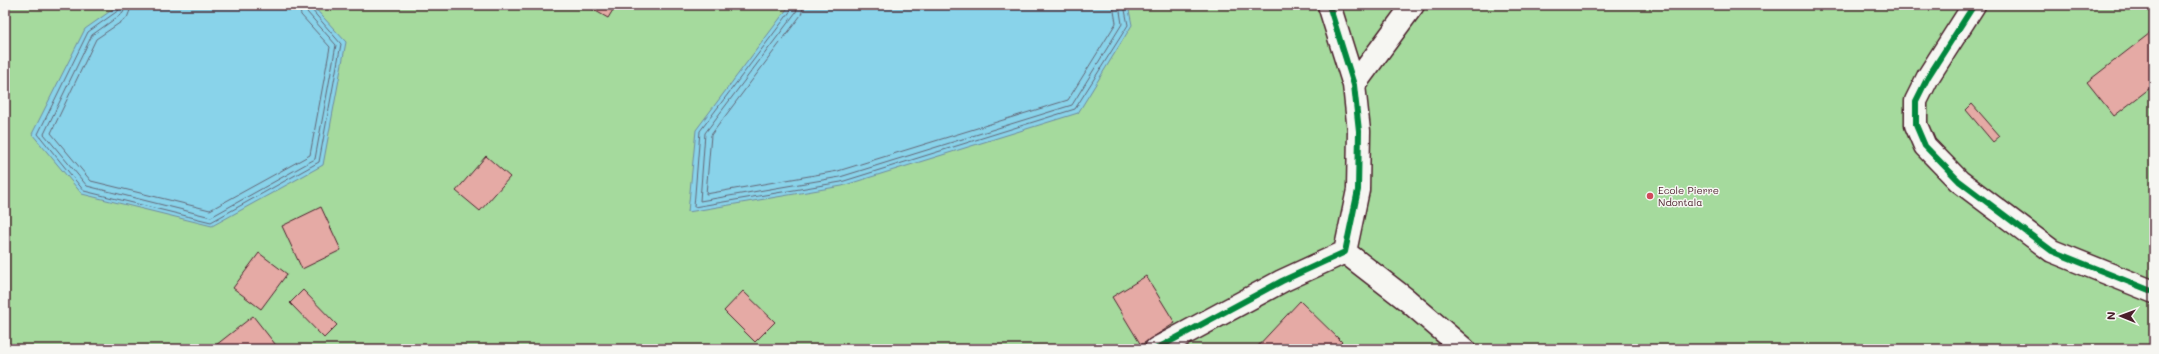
<svg xmlns="http://www.w3.org/2000/svg" width="2159" height="354" font-family="Mali,sans-serif">
	<style>
		.green { fill: #a5da9d; stroke: #787c64 }
		.water { fill: #89d3ea; stroke: #708b9e }
		.lines { fill: none; stroke-linecap: round; stroke-linejoin: round }
		.shore { stroke: #636777; stroke-width: 1 }
		.building { fill: #e5aaa5; stroke: #4a1f2b }
		.minor-casing { stroke: #4a1f2b; stroke-width: 25 }
		.minor { stroke: #f6f6f2; stroke-width: 22 }
		.cycleway-casing { stroke: #f6f6f2; stroke-width: 8 }
		.cycleway { stroke: #00873e; stroke-width: 6 }
		.poi-dot { fill: #d1495b; stroke: #f6f6f2; stroke-width: 1.5 }
		.labels { text-anchor: middle; stroke-width: 3; stroke-linejoin: round; paint-order: stroke }
		.poi-label { font-size: 10px; fill: #4a1f2b; stroke: #f6f6f2; text-anchor: start }
	</style>
	<rect width="100%" height="100%" fill="#f6f6f2"/>
	<filter id="ink" filterUnits="userSpaceOnUse"><feTurbulence type="fractalNoise" baseFrequency=".025" numOctaves="2"/><feDisplacementMap in="SourceGraphic" scale="8" xChannelSelector="R" yChannelSelector="G"/><feConvolveMatrix kernelMatrix="1 2 1 2 8 2 1 2 1" color-interpolation-filters="sRGB"/></filter>
	<g filter="url(#ink)">
		<!-- green -->
		<path class="green" d="M5 5H2154V349H5Z"/>
		<!-- water -->
		<path class="water" d="M119 5H312L346 42 323 165 212 226 82 194 32 134 85 29Z
			M790 5H1128L1132 25 1078 113 842 186 688 212 696 130Z"/>
		<g class="lines">
			<!-- shore -->
			<path class="shore" d="M121 5 119 10 88 32 38 134 84 191 211 222 319 162 341 44 311 9 310 5
				M126 5 123 13 92 35 44 134 87 186 211 217 315 159 336 45 307 12 305 5
				M132 5 127 18 96 39 51 133 91 181 210 210 310 155 330 47 301 15 299 5
				M793 5 792 9 700 131 694 207 841 182 1075 109 1128 25 1124 5
				M798 5 796 12 705 133 700 201 840 177 1072 105 1122 24 1119 5
				M804 5 801 15 711 135 706 194 838 171 1068 100 1116 23 1113 5"/>
		</g>
		<!-- building -->
		<path class="building" d="M585 5H616L608 18Z
			M2154 30V85L2114 116 2087 82Z
			M1972 104 2000 136 1993 142 1966 110Z
			M486 156 510 177 480 211 456 191Z
			M321 207 341 250 302 269 282 226Z
			M259 253 287 274 261 309 233 288Z
			M1146 276 1175 323 1141 345 1112 297Z
			M303 290 337 325 324 338 290 303Z
			M743 291 775 322 755 342 724 311Z
			M1300 301 1342 342 1336 349H1255Z
			M253 316 279 349H211Z"/>
		<g class="lines">
			<!-- minor casing -->
			<g class="minor-casing">
				<path id="minor" d="M1974 5 1928 77 1916 101V125L1925 146 1959 181 2052 251 2154 292
					M1354 85 1413 5
					M1345 252 1407 300 1464 349
					M1156 349 1282 281 1345 252 1358 190 1359 131 1354 85 1329 5"/>
			</g>
			<!-- minor -->
			<use href="#minor" class="minor"/>
			<!-- cycleway casing -->
			<g class="cycleway-casing">
				<path id="cycleway" d="M1974 5 1928 77 1916 101V125L1925 146 1959 181 2052 251 2154 292
					M1156 349 1282 281 1345 252 1358 190 1359 131 1354 85 1329 5"/>
			</g>
			<!-- cycleway -->
			<use href="#cycleway" class="cycleway"/>
		</g>
	</g>
	<!-- markers -->
	<circle class="poi-dot" cx="1650" cy="196" r="4"/>
	<g class="labels">
		<!-- poi labels -->
		<g class="poi-label">
			<text x="1658" y="194">Ecole Pierre<tspan x="1658" dy="12">Ndontala</tspan></text>
		</g>
	</g>
	<!-- margin -->
	<rect width="2159" height="354" fill="none" stroke="#f6f6f2" stroke-width="20"/>
	<rect x="10" y="10" width="2139" height="334" fill="none" stroke="#4a1f2b" stroke-width="1.5" filter="url(#ink)"/>
	<!-- north arrow -->
	<g transform="translate(2121 316) rotate(271)" stroke="#f6f6f2" stroke-width="3" paint-order="stroke">
	<path d="M0-3L7 15L0 10L-7 15Z" fill="#4a1f2b"/>
	<text y="-6" font-size="11" font-weight="bold" text-anchor="middle" fill="#4a1f2b">N</text>
	</g>
</svg>
